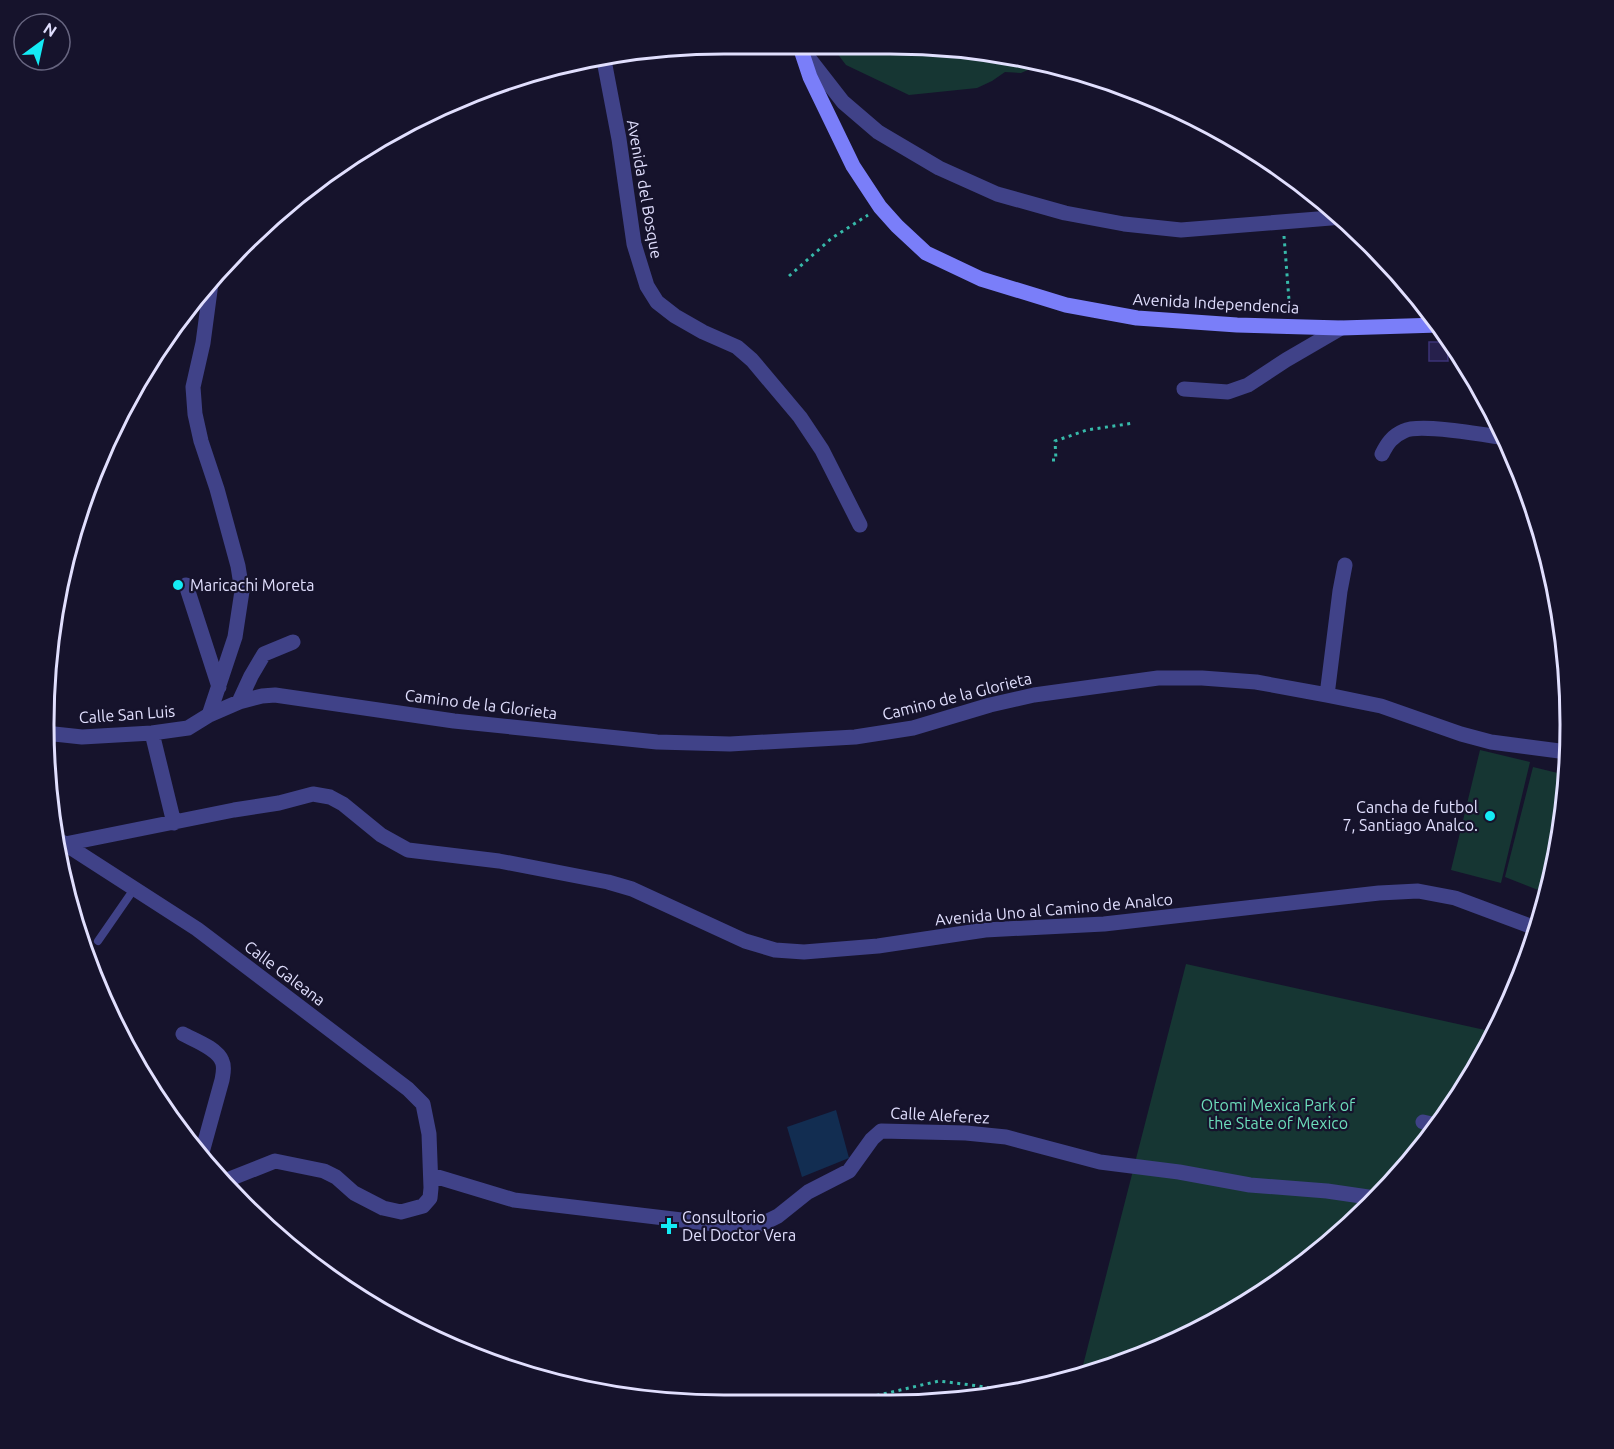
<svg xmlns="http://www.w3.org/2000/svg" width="1614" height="1449" font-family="Ubuntu,sans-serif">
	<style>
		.green { fill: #163633 }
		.water { fill: #122d51 }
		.building { fill: #26204c; stroke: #3c3377; stroke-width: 1.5 }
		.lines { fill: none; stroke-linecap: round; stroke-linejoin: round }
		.path { stroke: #37baaa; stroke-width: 3; stroke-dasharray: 3 4.5; stroke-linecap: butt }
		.lane { stroke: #404288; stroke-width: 8 }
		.street { stroke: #404288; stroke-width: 15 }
		.secondary { stroke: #7a7ef9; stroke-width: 15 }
		.poi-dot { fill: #14ebf5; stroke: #16132c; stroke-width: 2 }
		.labels { text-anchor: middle; stroke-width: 4.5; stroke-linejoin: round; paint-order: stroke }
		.street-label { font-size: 16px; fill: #e1dffe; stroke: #16132c }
		.poi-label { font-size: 16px; fill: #e1dffe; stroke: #16132c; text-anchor: start }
		.park-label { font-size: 16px; fill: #6cddba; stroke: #16132c }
		.rim { fill: none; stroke: #e1dffe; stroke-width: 3 }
	</style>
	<rect width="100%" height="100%" fill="#16132c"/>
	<!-- green -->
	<path class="green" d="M830 44C905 45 979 44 1051 65L1041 64 1021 73 1005 72 992 81 977 88 909 95 846 65Z
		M1480 750 1530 762 1501 883 1451 870Z
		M1533 767 1566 775 1565 814 1546 893 1505 877Z
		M1186 964 1494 1032 1479 1065 1401 1174 1304 1265 1190 1335 1080 1377Z"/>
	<!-- water -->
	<path class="water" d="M836 1110 849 1158 802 1177 787 1127Z"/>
	<!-- building -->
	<path class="building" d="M1429 342H1447L1448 361H1429Z"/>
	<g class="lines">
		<!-- path -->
		<path class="path" d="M1284 236 1290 313
			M789 276 832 238 868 215
			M1052 460H1056L1055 441 1087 430 1134 423
			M840 1404 939 1381 979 1386 1009 1392"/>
		<!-- lane -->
		<path class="lane" d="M98 941 134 889"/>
		<!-- street -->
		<path class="street" d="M801 48 843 102 878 132 939 168 997 194 1065 213 1124 224 1181 230 1343 217
			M603 55 619 139 634 244 647 286 657 302 675 316 703 332 737 347 752 360 800 417 822 450 860 525
			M1184 389 1228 392 1248 385 1286 360 1341 328
			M1382 454C1387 444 1392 436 1404 431 1420 423 1485 435 1506 438
			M186 585 219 687
			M1327 695 1340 591 1345 565
			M239 702 251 676 264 654 293 642
			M209 715 235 637 242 591 238 566 217 489 201 441 195 414 193 387 203 343 211 283
			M45 733 82 737 152 733 188 728 209 715 239 702 262 696 275 695 454 721 657 742 730 744 855 737 913 728 990 705 1034 695 1158 678H1202L1256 682 1327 695 1381 706 1461 734 1491 742 1567 752
			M152 733 174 823
			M62 842 197 929 408 1089 423 1104 429 1134 431 1188 430 1198 423 1206 401 1212 383 1208 354 1193 336 1177 324 1171 275 1161 222 1182
			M65 844 234 810 279 803 313 794 330 797 343 804 381 835 408 850 499 861 608 882 632 889 745 941 775 950 804 952 878 946 985 930 1104 924 1379 893 1418 891 1455 898 1538 929
			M183 1034C194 1040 217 1048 222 1061 225 1067 223 1074 222 1080L201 1156
			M1423 1122 1436 1125
			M431 1175 514 1200 715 1224 746 1226 762 1224 778 1216 808 1192 849 1171 872 1139 881 1131 966 1133 1006 1137 1100 1162 1179 1172 1250 1185 1327 1191 1375 1198"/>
		<!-- secondary -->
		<path class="secondary" d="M799 44 810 77 853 166 880 207 897 226 926 253 981 279 1066 305 1137 318 1237 325 1341 328 1439 325"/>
	</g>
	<!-- markers -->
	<g class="poi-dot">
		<circle cx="178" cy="585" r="6"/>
		<circle cx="1490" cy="816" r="6"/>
		<path d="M666 1217h6v6h6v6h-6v6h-6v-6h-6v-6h6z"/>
	</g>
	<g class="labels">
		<!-- street labels -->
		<g class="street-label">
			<text transform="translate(645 189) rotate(80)" y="6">Avenida del Bosque</text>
			<text transform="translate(1216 303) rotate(3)" y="6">Avenida Independencia</text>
			<text transform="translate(957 696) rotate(-14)" y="6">Camino de la Glorieta</text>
			<text transform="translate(481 704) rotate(7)" y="6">Camino de la Glorieta</text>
			<text transform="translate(127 714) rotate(-4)" y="6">Calle San Luis</text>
			<text transform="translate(1054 909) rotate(-5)" y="6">Avenida Uno al Camino de Analco</text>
			<text transform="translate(285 973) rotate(37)" y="6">Calle Galeana</text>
			<text transform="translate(940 1115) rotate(3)" y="6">Calle Aleferez</text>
		</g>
		<!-- poi labels -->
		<g class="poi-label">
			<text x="190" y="591">Maricachi Moreta</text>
			<text x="1478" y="813" text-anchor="end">Cancha de futbol<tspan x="1478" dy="18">7, Santiago Analco.</tspan></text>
			<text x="682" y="1223">Consultorio<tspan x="682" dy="18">Del Doctor Vera</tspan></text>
		</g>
		<!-- park labels -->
		<g class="park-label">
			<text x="1278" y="1111">Otomi Mexica Park of<tspan x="1278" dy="18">the State of Mexico</tspan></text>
		</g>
	</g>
	<!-- crop -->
	<path d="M0 0H1614V1449H0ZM724 54H890A670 670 0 0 1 1560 724V725A670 670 0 0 1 890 1395H724A670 670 0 0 1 54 725V724A670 670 0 0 1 724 54Z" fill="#16132c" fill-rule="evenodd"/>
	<path class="rim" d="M724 54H890A670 670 0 0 1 1560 724V725A670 670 0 0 1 890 1395H724A670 670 0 0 1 54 725V724A670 670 0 0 1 724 54Z"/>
	<!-- north arrow -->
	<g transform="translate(42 42) rotate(33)"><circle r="28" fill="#16132c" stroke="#676580" stroke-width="1.5"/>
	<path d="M0-4.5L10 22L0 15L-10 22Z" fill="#14ebf5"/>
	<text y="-9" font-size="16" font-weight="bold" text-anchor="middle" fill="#e1dffe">N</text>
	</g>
</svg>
